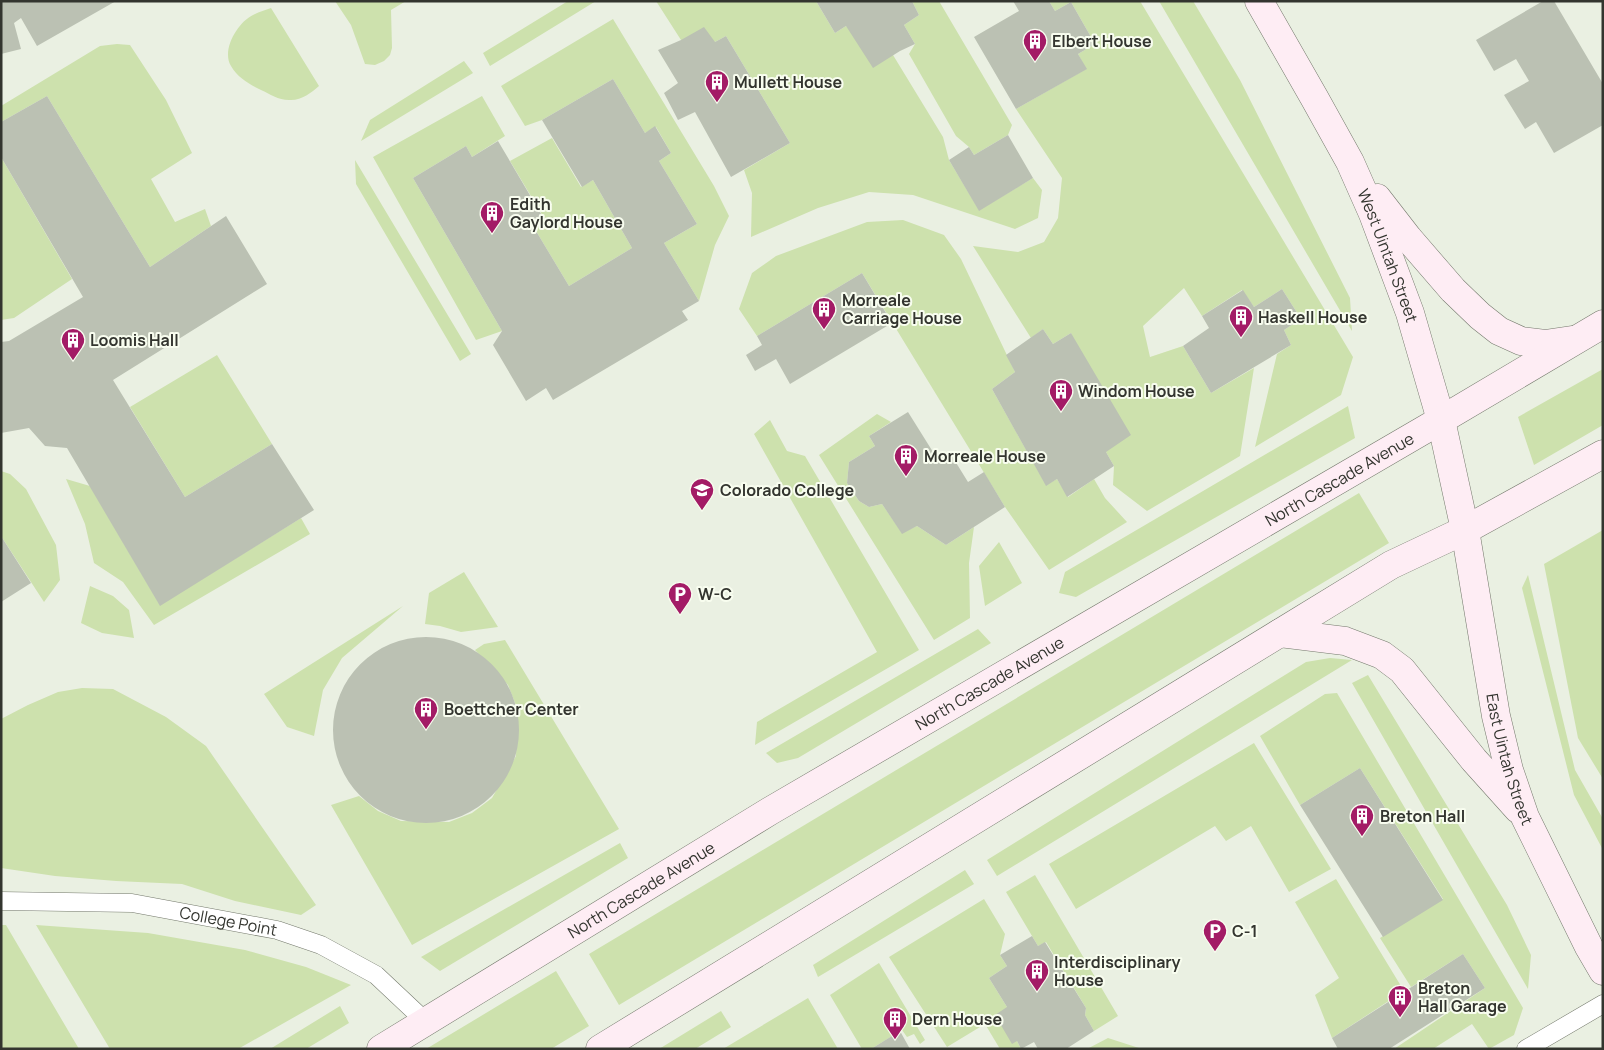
<svg xmlns="http://www.w3.org/2000/svg" width="1604" height="1050" font-family="Manrope,sans-serif">
	<style>
		.green { fill: #cde1ad }
		.building { fill: #bbc1b3 }
		.lines { fill: none; stroke-linecap: round; stroke-linejoin: round }
		.lane-casing { stroke: #74796c; stroke-width: 19 }
		.secondary-casing { stroke: #74796c; stroke-width: 29 }
		.lane { stroke: #fff; stroke-width: 18 }
		.secondary { stroke: #feedf4; stroke-width: 28 }
		.labels { text-anchor: middle; stroke-width: 4; stroke-linejoin: round; paint-order: stroke }
		.poi-label { font-size: 16px; font-weight: bold; fill: #33352f; stroke: #f8fdef; text-anchor: start }
		.street-label { font-size: 16px; fill: #33352f; stroke: #f8fdef }
	</style>
	<rect width="100%" height="100%" fill="#eaf0e2"/>
	<!-- green -->
	<path class="green" d="M335 1H406L391 10 392 48 390 55 384 61 375 65 365 64 351 25Z
		M568 1H596L490 66 483 53Z
		M656 1H816L835 33 846 26 893 55 943 137 949 160 979 210 1033 178 1042 190 1038 218 1015 229 913 195 869 192 818 208 751 237 752 193 744 170 790 143 726 36 715 42 681 40Z
		M912 1H939L1012 125 1008 135 974 155 969 147 956 136 909 54 915 44 904 25 919 15Z
		M1049 1H1140L1353 357 1341 395 1255 447 1277 354 1291 345 1284 330 1301 319 1282 289 1254 307 1242 290 1202 316 1184 288 1143 326 1150 357 1183 346 1211 393 1254 368 1240 456 1147 511 1113 485 1114 466 1106 452 1071 333 1053 344 1043 329 1031 338 973 246 1018 252 1044 242 1058 218 1062 178 1016 109 1086 69 1078 54 1095 44 1071 2 1055 11Z
		M1159 1H1193L1240 80 1350 298 1352 331Z
		M271 8 319 86C311 93 301 101 289 100 278 100 270 94 261 90 249 84 238 78 231 66 221 50 238 22 253 15 259 12 265 10 271 8Z
		M613 19 714 186 729 216 715 245 699 301 664 243 697 224 659 161 671 153 656 127 645 133 613 79 542 120 525 126 501 86Z
		M117 44 130 45 166 100 192 153 151 179 175 222 205 209 211 226 150 267 47 96 1 122V106L100 46Z
		M464 61 473 73 361 141 370 120Z
		M482 96 505 136 472 157 466 146 413 178 502 331 476 340 373 157Z
		M552 138 581 187 593 180 632 248 569 286 533 226 544 218 510 161Z
		M1 157 72 279 14 318 1 320Z
		M355 160 471 354 460 361 356 184Z
		M903 220 944 235 961 259 1015 372 992 389 1046 485 1057 479 1068 497 1094 479 1105 498 1127 522 1049 570 1005 507 862 273 757 336 739 309 752 273 776 256 867 222Z
		M217 355 272 444 185 497 130 407Z
		M1603 369V425L1534 465 1518 417Z
		M1348 406 1355 438 1076 597 1059 593 1065 572Z
		M877 414 891 422 869 436 875 446 849 462 847 483 859 501 869 507 882 504 902 533 917 526 946 545 974 527 969 563 970 618 934 640 819 455Z
		M770 420 787 451 805 456 919 650 755 745 757 722 877 652 754 434Z
		M1 471 10 474 26 489 56 545 60 580 44 602 1 536Z
		M66 479 90 486 160 605 301 518 310 534 154 625 123 582 94 563 85 524Z
		M1359 493 1389 543 619 1005 589 954Z
		M1603 530V779L1578 738 1544 564Z
		M999 542 1022 583 985 606 979 566Z
		M464 572 498 627 461 632 440 626 425 624 429 593Z
		M1528 575 1575 770 1603 819V850L1574 795 1522 588Z
		M90 586 113 596 129 610 134 638 102 633 81 623Z
		M403 606 342 658 323 690 314 736 287 727 264 694Z
		M978 629 991 643 798 758 777 763 766 753Z
		M505 640 619 829 412 945 331 805 359 796 378 811 401 821 449 822 472 813 492 798 516 756 517 708 508 685 475 650 484 644Z
		M1330 658 1352 660 997 876 987 860 1306 662Z
		M1368 675 1507 905 1531 955 1528 989 1352 683Z
		M82 688 113 689 166 717 206 746 316 905 301 915 235 901 182 884 116 881 55 876 1 868V719L28 705 58 692Z
		M1337 693 1523 1008 1514 1035 1489 1049 1472 1024 1433 1049H1394L1485 988 1463 954 1411 987 1380 938 1443 899 1360 768 1300 805 1260 736 1325 694Z
		M1254 743 1331 869 1289 892 1251 826 1226 841 1215 826 1076 909 1049 864Z
		M620 843 628 858 440 971 421 957Z
		M965 870 974 884 818 977 813 965Z
		M1035 875 1118 1016 1094 1031 1085 1015 1086 1008 1046 942 1038 946 1006 892Z
		M1336 879 1404 991 1332 1038 1315 995 1339 978 1295 902Z
		M984 899 1005 934 1000 955 1007 966 989 978 1007 1007 1017 1041 1021 1049H1000L985 1024 947 1047 889 957Z
		M1 925H6L79 1049H1Z
		M36 925 148 933 245 950 306 967 351 985 238 1049H110Z
		M879 963 925 1040 920 1044 914 1034 907 1037 902 1030 871 1049H862L830 995Z
		M556 971 589 1026 551 1049H426Z
		M808 998 838 1049H723Z
		M340 1006 349 1023 306 1049H270Z
		M721 1011 731 1027 695 1049H659Z
		M1108 1038 1142 1049H1087Z"/>
	<!-- building -->
	<path class="building" d="M1 1H116L37 46 21 18 14 23 21 49 1 54Z
		M816 1H912L919 15 904 25 915 44 900 51 873 68 846 26 835 33Z
		M1013 1H1049L1055 11 1071 2 1095 44 1078 54 1087 69 1016 109 974 37 1019 11Z
		M1543 1H1554L1603 84V125L1554 153 1536 122 1525 129 1504 95 1529 81 1516 59 1494 71 1476 40Z
		M704 27 715 42 726 36 790 143 731 177 695 112 678 120 664 93 678 83 658 50 681 40Z
		M613 79 645 133 655 126 671 153 659 161 697 224 664 243 699 301 682 311 688 320 553 400 546 388 526 401 493 345 502 331 413 178 466 146 472 157 498 141 544 219 533 226 569 286 632 248 593 180 582 187 542 120Z
		M47 96 150 267 226 216 267 284 113 380 185 497 272 444 314 510 160 606 67 448 45 446 29 428 1 433V342L9 341 83 297 1 157V122Z
		M1008 135 1033 178 979 211 949 160 969 147 974 155Z
		M862 273 892 323 790 384 776 359 755 371 746 355 762 345 757 336Z
		M1282 289 1301 319 1284 330 1291 345 1211 393 1183 346 1209 328 1202 316 1243 290 1254 307Z
		M1043 329 1053 344 1071 333 1131 435 1106 452 1114 466 1067 497 1057 479 1046 486 992 389 1015 372 1006 355Z
		M908 412 938 460 950 453 968 482 984 472 1005 507 946 545 917 526 902 534 882 504 869 507 859 501 847 483 849 462 875 446 869 436Z
		M1 536 31 583 1 602Z
		M333 730a93 93 0 1 1 186 0a93 93 0 1 1-186 0Z
		M1360 768 1443 900 1383 937 1300 805Z
		M1032 936 1038 946 1045 942 1086 1008 1085 1015 1094 1031 1066 1049H1038L1034 1042 1021 1049 1017 1041 1012 1044 995 1015 1007 1007 989 978 1007 966 1000 955Z
		M1463 954 1485 988 1389 1049H1338L1332 1038Z
		M900 1031 910 1049H871Z"/>
	<g class="lines">
		<!-- lane casing -->
		<g class="lane-casing">
			<g id="lane">
				<path id="s1" d="M1 901 132 903 277 930 321 945 376 975 426 1022"/>
				<path d="M1526 1049 1603 1004"/>
			</g>
		</g>
		<!-- secondary casing -->
		<g class="secondary-casing">
			<g id="secondary">
				<path id="s2" d="M1259 1 1315 99 1350 162 1373 214 1410 313 1441 420 1465 530 1496 716 1509 770 1525 817 1589 947 1603 971"/>
				<path d="M1377 198 1408 238 1453 290 1480 316 1499 331 1521 341 1545 344 1572 340"/>
				<path d="M1280 633 1345 641 1382 655 1402 670 1474 760 1518 809"/>
				<path id="s3" d="M381 1049 770 811 1441 420 1603 324"/>
				<path d="M600 1049 1391 565 1465 530 1603 454"/>
			</g>
		</g>
		<!-- lane -->
		<use href="#lane" class="lane"/>
		<!-- secondary -->
		<use href="#secondary" class="secondary"/>
	</g>
	<!-- icons -->
	<defs>
		<g id="building-pin" transform="scale(1.25)"><path d="M0 17L-7.5 6A9.5 9.5 0 1 1 7.5 6Z" fill="#a31b66" stroke="#f8fdef"/><path d="M-4-6H4V6H1V3H-1V6H-4ZM-2.5-4.3h1.7v1.8h-1.7ZM.8-4.3h1.7v1.8H.8ZM-2.5-1h1.7V.8h-1.7ZM.8-1h1.7V.8H.8Z" fill="#fff"/></g>
		<g id="university-pin" transform="scale(1.25)"><path d="M0 17L-7.5 6A9.5 9.5 0 1 1 7.5 6Z" fill="#a31b66" stroke="#f8fdef"/><path d="M0-5L7-2L0 1L-7-2ZM-4 1L0 2.5L4 1V4Q0 6-4 4Z" fill="#fff"/></g>
		<g id="parking-pin" transform="scale(1.25)"><path d="M0 17L-7.5 6A9.5 9.5 0 1 1 7.5 6Z" fill="#a31b66" stroke="#f8fdef"/><path d="M-3.5-5.5H1a3.5 3.5 0 0 1 0 7H-1V5.5H-3.5ZM-1-3.4V-.6H.8a1.4 1.4 0 0 0 0-2.8Z" fill="#fff"/></g>
	</defs>
	<g fill-rule="evenodd">
		<use href="#building-pin" x="1035" y="41"/>
		<use href="#building-pin" x="717" y="82"/>
		<use href="#building-pin" x="492" y="213"/>
		<use href="#building-pin" x="824" y="309"/>
		<use href="#building-pin" x="1241" y="317"/>
		<use href="#building-pin" x="73" y="340"/>
		<use href="#building-pin" x="1061" y="391"/>
		<use href="#building-pin" x="906" y="456"/>
		<use href="#university-pin" x="702" y="490"/>
		<use href="#parking-pin" x="680" y="594"/>
		<use href="#building-pin" x="426" y="709"/>
		<use href="#building-pin" x="1362" y="816"/>
		<use href="#parking-pin" x="1215" y="931"/>
		<use href="#building-pin" x="1037" y="971"/>
		<use href="#building-pin" x="1400" y="997"/>
		<use href="#building-pin" x="895" y="1019"/>
	</g>
	<g class="labels">
		<!-- poi labels -->
		<g class="poi-label">
			<text x="1052" y="47">Elbert House</text>
			<text x="734" y="88">Mullett House</text>
			<text x="510" y="210">Edith<tspan x="510" dy="18">Gaylord House</tspan></text>
			<text x="842" y="306">Morreale<tspan x="842" dy="18">Carriage House</tspan></text>
			<text x="1258" y="323">Haskell House</text>
			<text x="90" y="346">Loomis Hall</text>
			<text x="1078" y="397">Windom House</text>
			<text x="924" y="462">Morreale House</text>
			<text x="720" y="496">Colorado College</text>
			<text x="698" y="600">W-C</text>
			<text x="444" y="715">Boettcher Center</text>
			<text x="1380" y="822">Breton Hall</text>
			<text x="1232" y="937">C-1</text>
			<text x="1054" y="968">Interdisciplinary<tspan x="1054" dy="18">House</tspan></text>
			<text x="1418" y="994">Breton<tspan x="1418" dy="18">Hall Garage</tspan></text>
			<text x="912" y="1025">Dern House</text>
		</g>
		<!-- street labels -->
		<g class="street-label">
			<text dy="6" stroke="none"><textPath href="#s2" startOffset="286">West Uintah Street</textPath></text>
			<text dy="6" stroke="none"><textPath href="#s3" startOffset="1115">North Cascade Avenue</textPath></text>
			<text dy="6" stroke="none"><textPath href="#s3" startOffset="710">North Cascade Avenue</textPath></text>
			<text dy="6" stroke="none"><textPath href="#s2" startOffset="805">East Uintah Street</textPath></text>
			<text dy="6" stroke="none"><textPath href="#s3" startOffset="305">North Cascade Avenue</textPath></text>
			<text dy="6" stroke="none"><textPath href="#s1" startOffset="229">College Point</textPath></text>
		</g>
	</g>
	<!-- border -->
	<rect width="1604" height="1050" fill="none" stroke="#33352f" stroke-width="5"/>
</svg>
